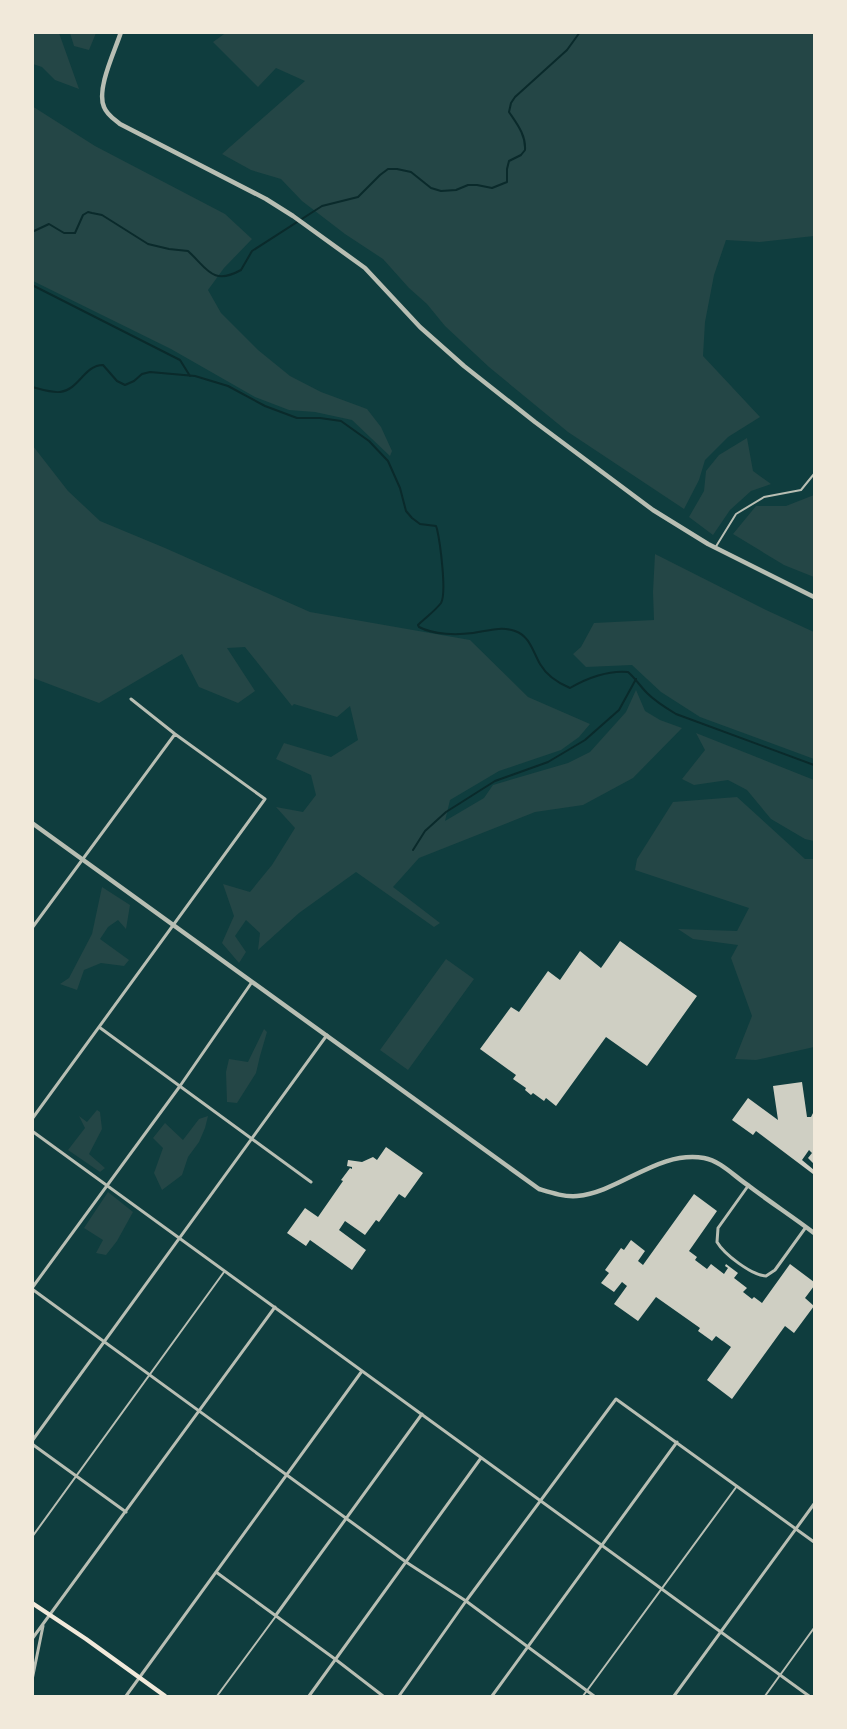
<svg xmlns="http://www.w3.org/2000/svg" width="847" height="1729" font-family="'Archivo Narrow',sans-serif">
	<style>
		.green { fill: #244646 }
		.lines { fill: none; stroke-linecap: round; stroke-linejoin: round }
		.stream { stroke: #0a2a2b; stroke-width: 2 }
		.building { fill: #cfcfc3 }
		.service { stroke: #b8beb3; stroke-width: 2 }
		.minor { stroke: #b8beb3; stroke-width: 3 }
		.tertiary { stroke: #b8beb3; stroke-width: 4.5 }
		.secondary { stroke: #f1e9da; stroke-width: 4.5 }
	</style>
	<rect width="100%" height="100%" fill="#0f3d3e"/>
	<!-- green -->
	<path class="green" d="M227 32 814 33V236L760 242 726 240 714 275 705 322 703 356 760 417 728 437 705 460 699 480 684 509 568 432 489 367 445 326 427 304 409 288 383 259 345 234 302 201 281 179 251 170 222 154 305 81 276 68 258 87 213 42Z
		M32 33H59L79 89 55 80 42 67 33 64Z
		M70 33V32L96 33 89 50 74 46Z
		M32 106 95 146 225 214 252 239 224 268 208 290 221 313 258 350 290 376 321 392 367 409 381 427 392 451 390 456 352 420 315 412 289 410 255 397 171 349 33 281Z
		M747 438 753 471 771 484 751 491 730 510 713 535 689 517 704 491 706 471 719 455Z
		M33 446 68 491 100 521 165 548 310 612 470 640 528 697 590 724 579 737 561 750 499 771 450 800 445 821 484 798 493 785 568 763 590 752 626 712 636 690 645 711 660 720 682 728 633 778 583 805 535 812 419 858 393 887 440 923 434 927 356 872 299 913 258 950 260 933 246 920 235 936 246 952 239 963 222 943 234 916 223 884 250 892 272 865 295 828 276 807 303 812 316 795 311 775 276 759 284 743 331 757 358 740 350 706 337 717 294 704 292 706 245 647 227 648 255 691 238 703 199 687 182 654 99 703 33 678Z
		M814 495V577L784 565 733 534 756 506H786Z
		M655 554 766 610 814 632V759L700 717 661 692 632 665 586 667 573 654 581 647 594 623 654 620 653 592Z
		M696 733 814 780V841L805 839 771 819 747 790 728 780 694 785 682 779 705 750Z
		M737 797 805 859H814V1047L756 1060 735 1059 752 1016 731 958 738 945 693 939 678 929 737 931 749 908 635 870 637 859 673 802Z
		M102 887 130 905 126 929 118 920 108 927 100 939 129 960 124 966 101 963 84 970 77 990 60 984 69 978 92 934Z
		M446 959 474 979 408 1070 380 1050Z
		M264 1029 267 1032 260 1056 256 1073 237 1103 227 1102 226 1072 229 1059 248 1062Z
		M97 1110 100 1112 102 1129 89 1154 105 1168 100 1172 68 1150 85 1128 79 1116 87 1122Z
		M208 1116 205 1128 199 1142 188 1157 182 1175 162 1190 154 1173 163 1148 153 1138 165 1123 183 1140 199 1119Z
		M108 1192 133 1212 117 1241 106 1255 96 1253 103 1240 84 1228Z"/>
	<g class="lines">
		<!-- stream -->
		<path class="stream" d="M32 232 49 224 64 233H75L83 215 88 212 92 213 102 215 148 244 169 249 188 251C207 268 212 286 241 270L252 251 322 206 358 197 380 175 388 169H397L411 172 431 188 441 191 456 190 468 185H477L492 188 507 182V169L509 161 521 155 525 150C526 135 517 124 509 112L511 103 515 97 567 50 580 32
			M32 285 180 360 190 376
			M32 387C40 389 52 393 60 392 79 390 84 365 103 365L117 381 125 385 134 381 142 374 150 372 195 376 228 386 265 406 297 418H320L341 421 369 441 388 461 400 488 406 511 412 518 420 524 436 526 437 529C440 542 447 593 441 603 435 611 425 618 418 625L419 627C434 635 457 635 473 633 487 631 501 626 515 631 530 636 533 652 540 664 547 676 558 683 570 688 587 678 609 670 628 672 636 679 640 686 647 693 655 701 666 708 676 714L814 765
			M413 850 425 831 446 812 495 781 548 762 585 740 619 710 636 679"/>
	</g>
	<!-- building -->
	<path class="building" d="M620 941 697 996 647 1066 606 1037 556 1106 546 1098 544 1101 533 1093 531 1095 525 1090 526 1088 513 1079 516 1075 480 1049 511 1007 519 1012 548 971 560 980 580 951 601 968Z
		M802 1082 807 1117H811L814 1111V1164L808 1158 812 1153 809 1150 802 1160 814 1170 813 1174 756 1131 753 1135 732 1120 748 1098 778 1120 773 1086Z
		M386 1147 423 1173 405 1198 399 1194 379 1222 376 1220 365 1235 345 1221 339 1230 366 1250 352 1270 310 1240 306 1246 287 1233 305 1208 318 1217 343 1181 341 1180 350 1168 352 1169V1167L347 1166 348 1160 362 1162 373 1157 377 1160Z
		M694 1194 717 1211 689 1251 697 1257 695 1260 707 1269 711 1264 724 1274 728 1268 725 1266 726 1264 738 1273 734 1278 747 1288 743 1292 752 1299 754 1297 762 1303 790 1264 814 1282V1286L805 1298 814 1306 794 1333 785 1326 732 1399 707 1380 731 1347 716 1336 712 1341 698 1331 700 1328 656 1297 638 1321 614 1304 627 1286 622 1282 614 1292 601 1283 609 1273 605 1270 621 1248 624 1250 631 1240 645 1251 638 1261 643 1265Z"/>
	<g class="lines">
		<!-- service -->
		<path class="service" d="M715 548 736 514 764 497 801 490 814 474
			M32 1537 224 1272
			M217 1696 276 1616
			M583 1696 737 1486
			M765 1696 814 1628"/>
		<!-- minor -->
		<path class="minor" d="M32 928 175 734
			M99 1027 311 1182
			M32 1119 265 799 175 734 131 699
			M32 1131 809 1696
			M748 1186 718 1228 717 1242C724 1254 751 1275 766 1276L775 1270 806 1227
			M32 1288 180 1086 252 982
			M32 1289 406 1562 466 1601 594 1696
			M32 1441 327 1035
			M32 1444 126 1512
			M216 1572 335 1659 383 1696
			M276 1615 422 1414
			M32 1639 275 1307
			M32 1680 43 1626
			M126 1696 362 1371
			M309 1696 481 1458
			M399 1696 466 1601 616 1399 814 1542
			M492 1696 677 1442
			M674 1696 814 1504"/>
		<!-- tertiary -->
		<path class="tertiary" d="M121 32C115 51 96 89 104 107 107 115 114 119 120 124L266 199 293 216 365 268 420 327 464 366 535 422 653 510 708 544 814 597
			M32 823 539 1189C552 1193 564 1197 577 1196 620 1192 658 1150 704 1158 721 1161 735 1177 749 1186 770 1202 793 1217 814 1233"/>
		<!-- secondary -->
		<path class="secondary" d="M32 1603 86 1639 165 1696"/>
	</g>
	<!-- border -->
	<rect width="847" height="1729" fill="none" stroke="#f1e9da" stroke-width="68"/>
</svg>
